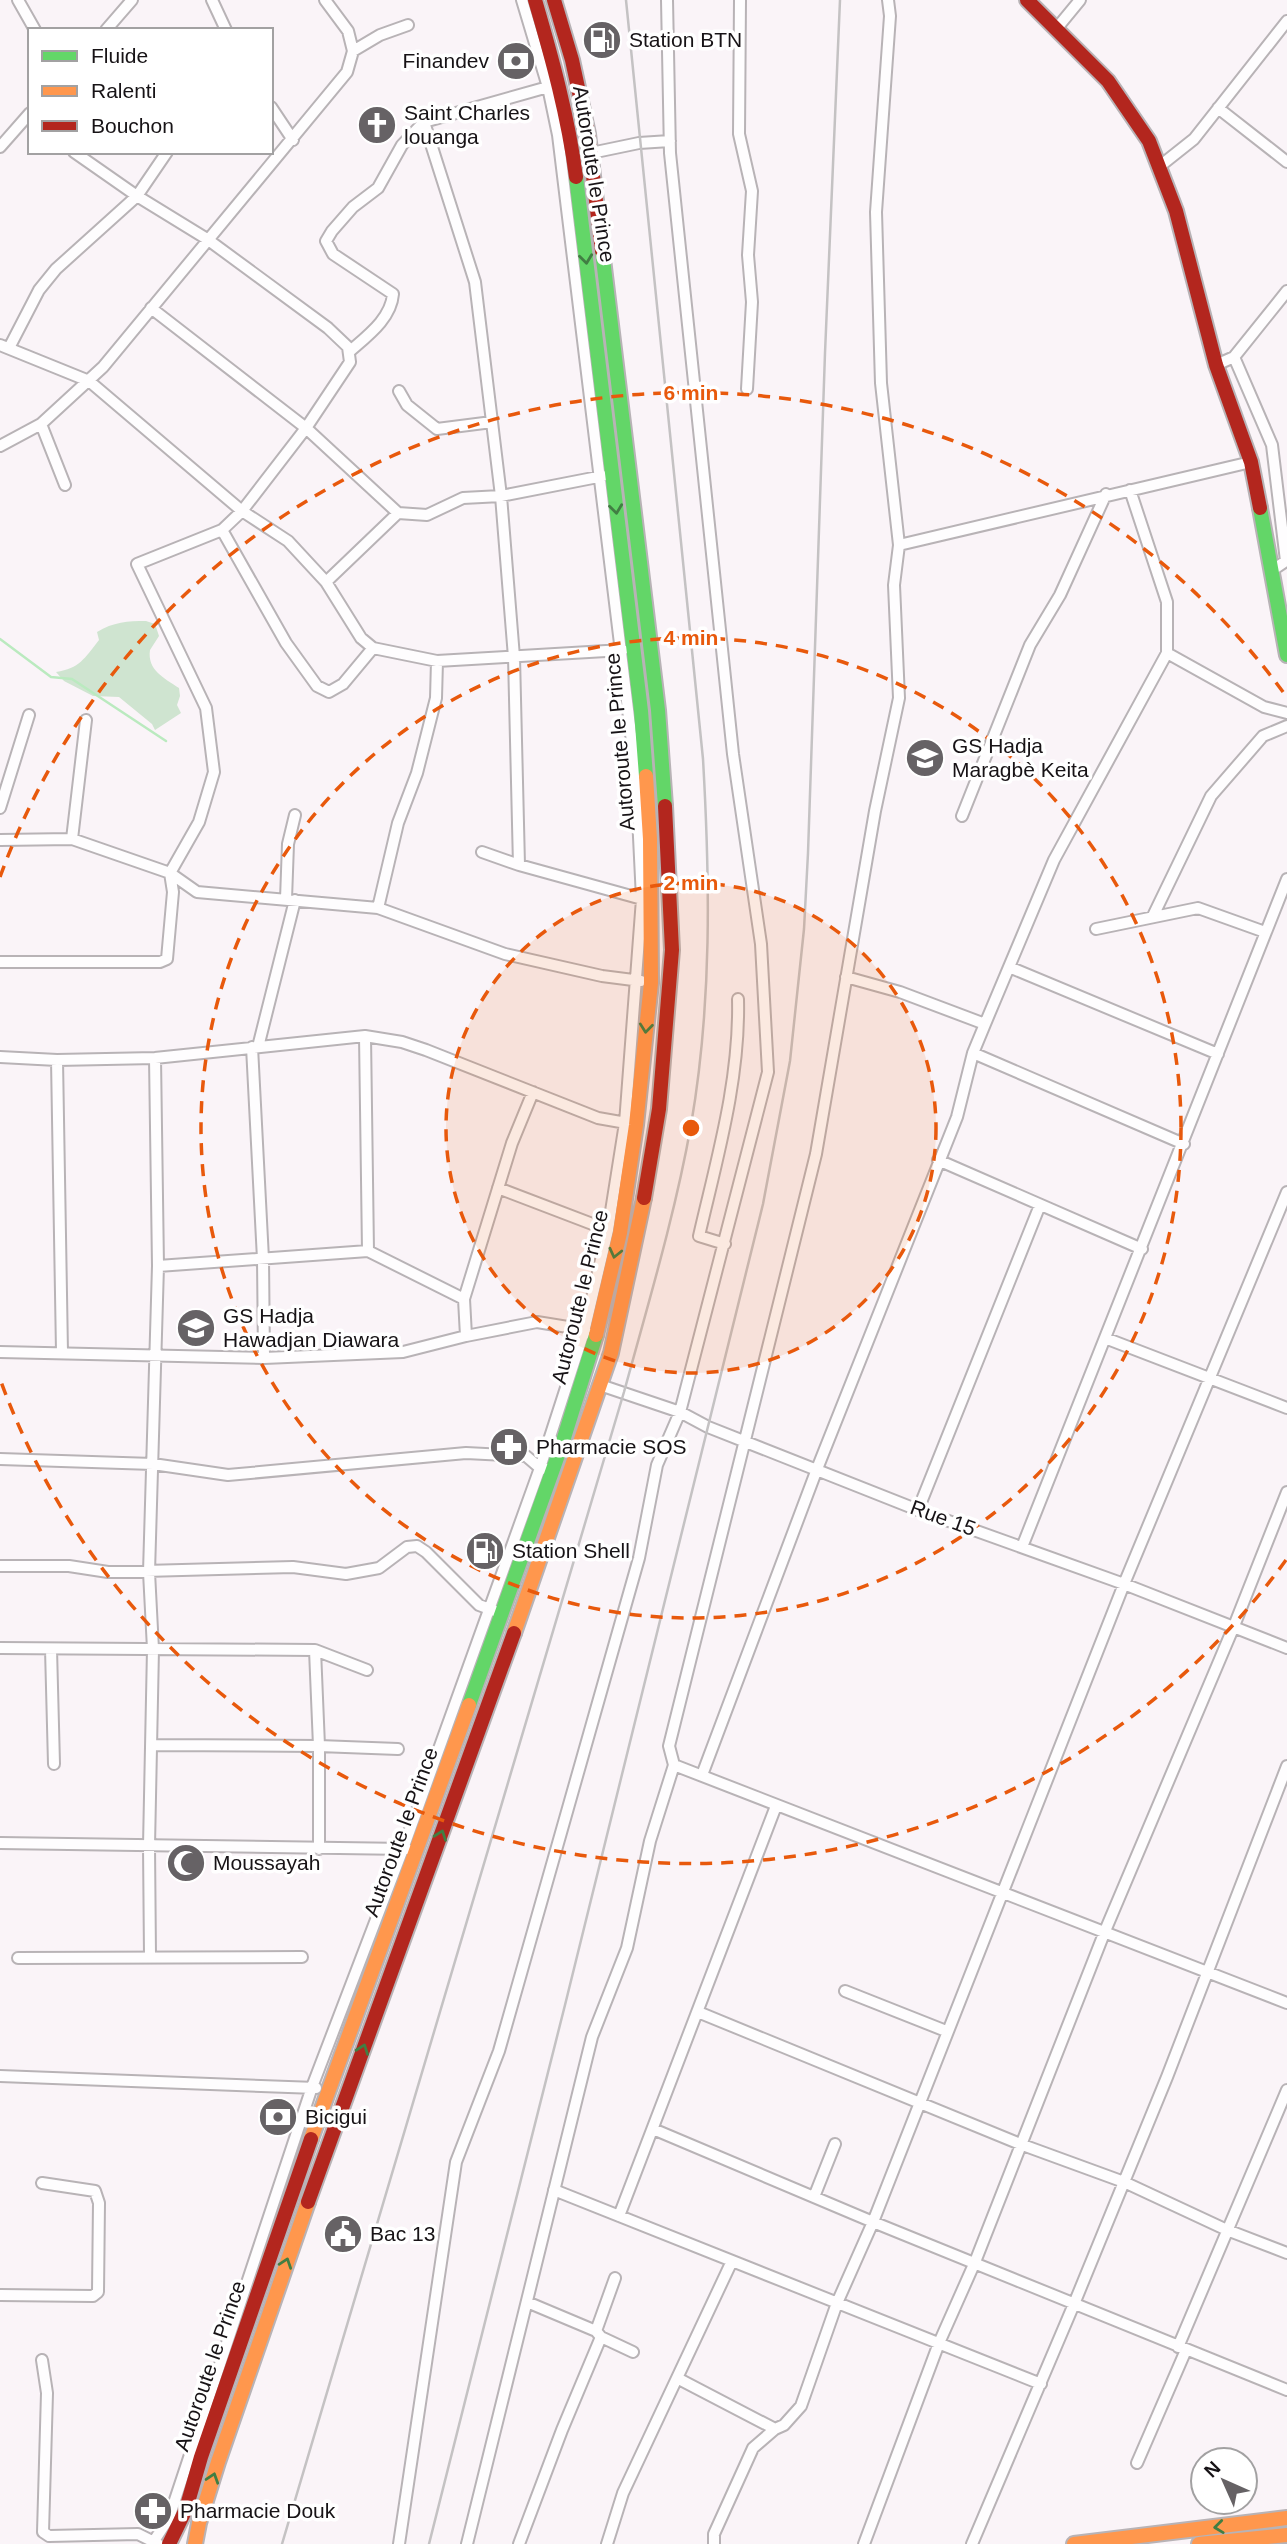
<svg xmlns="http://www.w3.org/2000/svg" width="1287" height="2544" font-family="Helvetica,sans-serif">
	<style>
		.green { fill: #cfe4d0 }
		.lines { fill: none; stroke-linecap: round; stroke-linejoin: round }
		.stream { stroke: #baeabf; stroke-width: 2.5 }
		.street-casing { stroke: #b8b3b6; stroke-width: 14 }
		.fast-casing { stroke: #b8b3b6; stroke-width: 18 }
		.slow-casing { stroke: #b8b3b6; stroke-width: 18 }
		.jam-casing { stroke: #b8b3b6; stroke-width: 18 }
		.street { stroke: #fefdfe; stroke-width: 10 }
		.fast { stroke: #63d668; stroke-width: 14 }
		.slow { stroke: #ff974d; stroke-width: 14 }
		.jam { stroke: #b3261e; stroke-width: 14 }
		.rail { stroke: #c4c2c3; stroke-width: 2.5 }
		.oneway { stroke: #417e43 }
		.ring { fill: none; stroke: #e8590c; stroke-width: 3.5; stroke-dasharray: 12 9 }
		.labels { text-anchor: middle; stroke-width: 7; stroke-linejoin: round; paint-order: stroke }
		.poi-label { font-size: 21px; fill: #171316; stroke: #fff; text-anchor: start }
		.street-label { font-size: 21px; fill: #171316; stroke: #fff }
		.centre { fill: #e8590c; stroke: #fff; stroke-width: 3.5 }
		.ring-label { font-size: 21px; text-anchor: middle; font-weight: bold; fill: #e8590c; stroke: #fff; stroke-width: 7; stroke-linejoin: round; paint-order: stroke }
	</style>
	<rect width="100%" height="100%" fill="#faf4f8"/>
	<!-- green -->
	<path class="green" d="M146 621 155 624 159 636 150 650C147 670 164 678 179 688L180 696 177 705 181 713 155 730 152 724 119 697 93 696 64 681 56 672C80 668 84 659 99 640L97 632C113 622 128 621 146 621Z"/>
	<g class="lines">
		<!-- stream -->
		<path class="stream" d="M0 639 51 677 72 679 166 741"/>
		<!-- street casing -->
		<g class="street-casing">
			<path id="street" d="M18 0 35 30
				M212 0 226 30
				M740 0 739 134 752 191 748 255 752 302 747 389
				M1057 28 1080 0
				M106 30 132 0
				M353 51 380 35 408 25
				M271 107 293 140
				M1218 108 1287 162
				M0 147 30 113
				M591 153 639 143 670 141
				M1160 166 1194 139 1287 21
				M151 308 306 428 398 513 427 515 463 498 501 496 603 476
				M0 345 89 381 242 511 288 541 326 582 361 638 373 648 437 661 623 650
				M9 348 39 290 56 269 137 196 167 152
				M349 352C367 336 391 319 393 294L333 254 326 241 332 231 353 207 378 188 402 145 424 122
				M1234 357 1272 445 1286 561 1271 571
				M1216 365 1234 357 1287 291
				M399 391 407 405 437 429 492 422
				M41 424 65 485
				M0 446 41 424 103 367 347 72 353 51 348 31 325 0
				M1130 490 1167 602V653L1264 707 1287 713
				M222 530 286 643 317 686 329 692 343 684 373 648
				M899 545 1251 462
				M326 582 398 513
				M0 808 29 715
				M962 816 1030 645 1060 595 1106 494
				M72 839 86 720
				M0 840 72 839 170 873 197 892 378 908 505 954 602 976 641 981
				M482 852 519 865 642 899
				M519 865 514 657 501 496 475 282 424 122 548 87
				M286 899 288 844 295 815
				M378 908 398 823 417 773 436 698 437 661
				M1153 916 1211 796 1263 736 1287 726
				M1096 929 1198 908 1265 932
				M0 962H160L167 959 173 892 170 873 199 822 214 772 206 708 137 564 222 530 242 511 306 428 350 362 348 347 328 328 207 239 137 196 74 152
				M1009 967 1218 1054
				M846 977 900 992 985 1024
				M365 1036 368 1251
				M252 1047 263 1259 264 1358
				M258 1047 295 900
				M973 1053 1184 1144
				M0 1057 57 1060 155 1058 365 1036 402 1042 426 1050 598 1118 632 1124
				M57 1060 62 1352
				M938 1160 1142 1249
				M498 1188 608 1230
				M725 1244 699 1236C717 1158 740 1080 738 999
				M158 1266 368 1251 464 1299
				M466 1336 464 1299 512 1143 533 1092
				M1105 1338 1287 1408
				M0 1352 264 1358 403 1352 466 1336 537 1322 574 1328 590 1334
				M600 1385 680 1412 708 1427 918 1510 1124 1584 1287 1648
				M0 1459 153 1464 228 1475 466 1453 526 1456 540 1468 546 1469
				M918 1510 1040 1205
				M1022 1547 1287 879
				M0 1566H69L108 1572 293 1567 346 1574 379 1568 407 1547 417 1546 426 1552 479 1605 495 1611
				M0 1648 315 1650 367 1670
				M51 1649 54 1764
				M315 1650 319 1746V1849
				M152 1745 319 1746 398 1749
				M674 1765 1287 2003
				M702 1775 817 1469 957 1117 973 1053 985 1024 1054 860 1167 653
				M0 1843 407 1849
				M150 1956 149 1846 153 1649 149 1572 158 1266 155 1058
				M18 1958 302 1957
				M845 1991 946 2031
				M698 2012 1020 2144 1124 2182 1227 2230 1287 2253
				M0 2076 316 2088
				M653 2129 873 2222 1287 2390
				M554 2190 1041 2384
				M814 2197 835 2144
				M619 2216 776 1806
				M0 2295 93 2296 98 2292 99 2203 95 2191 42 2183
				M527 2302 596 2331 601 2337 633 2352
				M596 2331 615 2278
				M1178 2347 1287 2090
				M42 2360 47 2393 43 2532 49 2536 138 2534 158 2544
				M677 2378 775 2429
				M1137 2463 1186 2350
				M152 2544 169 2518 312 2087 403 1849 540 1468 584 1332 608 1230 625 1123 642 899 636 775 558 135 548 87 522 0
				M399 2544 456 2162 499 2051 639 1558 657 1465 680 1412 768 1072 761 944 733 754 670 153 667 0
				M467 2544 592 2037 627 1948 650 1841 674 1765 669 1746 816 1154 875 811 899 698 894 585 899 545 881 383 876 212 890 16 888 0
				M519 2544 562 2430 601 2337
				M607 2544 623 2493 732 2261
				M714 2544V2534L753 2448 775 2429 784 2425 801 2406 837 2303 873 2222 1124 1584 1287 1192
				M864 2544 939 2343 975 2262 1105 1931 1234 1626 1287 1492
				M972 2544 1074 2304 1167 2077 1287 1766"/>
		</g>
		<!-- fast casing -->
		<g class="fast-casing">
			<path id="fast" d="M576 177 641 711 646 776
				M602 251 658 710 665 806
				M1260 508 1287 655
				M469 1705 563 1441 596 1335"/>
		</g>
		<!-- slow casing -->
		<g class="slow-casing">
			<path id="slow" d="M596 1335 620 1233 636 1125 651 983 650 839 646 776
				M514 1633 611 1353 644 1198
				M311 2139 469 1705
				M195 2544 199 2523 218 2462 308 2202
				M1074 2544 1287 2518
				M1199 2544 1287 2535"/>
		</g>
		<!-- jam casing -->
		<g class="jam-casing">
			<path id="jam" d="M535 0C552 58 568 116 576 177
				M554 0 572 60 588 134 602 251
				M1027 0 1108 81 1149 141 1176 211 1216 365 1251 462 1260 508
				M644 1198 659 1109 672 950 665 806
				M308 2202 514 1633
				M169 2544 186 2509 201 2457 311 2139"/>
		</g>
		<!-- street -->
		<use href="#street" class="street"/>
		<!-- fast -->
		<use href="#fast" class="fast"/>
		<!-- slow -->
		<use href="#slow" class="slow"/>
		<!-- jam -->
		<use href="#jam" class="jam"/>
		<!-- rail -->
		<path class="rail" d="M282 2544 624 1392C648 1304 675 1215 691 1125 712 1004 710 881 703 759L626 0
			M429 2544 565 2005 763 1204 790 1061 804 929 808 853 825 353 840 0"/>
	</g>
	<!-- one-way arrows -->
	<defs><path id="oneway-chevron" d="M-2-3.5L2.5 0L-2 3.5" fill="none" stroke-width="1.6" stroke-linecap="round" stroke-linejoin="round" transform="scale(1.75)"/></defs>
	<g class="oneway">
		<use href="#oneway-chevron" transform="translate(586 259) rotate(83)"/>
		<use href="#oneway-chevron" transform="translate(616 509) rotate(83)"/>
		<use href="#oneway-chevron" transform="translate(646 1028) rotate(96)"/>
		<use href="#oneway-chevron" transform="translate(615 1253) rotate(103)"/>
		<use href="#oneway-chevron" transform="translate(441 1835) rotate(-70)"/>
		<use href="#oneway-chevron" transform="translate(363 2049) rotate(-70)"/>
		<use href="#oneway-chevron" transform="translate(286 2263) rotate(-71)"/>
		<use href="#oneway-chevron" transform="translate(213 2478) rotate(-72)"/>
		<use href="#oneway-chevron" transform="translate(1219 2527) rotate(173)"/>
	</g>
	<!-- distance rings -->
	<circle cx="691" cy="1128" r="245" fill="#e8590c" fill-opacity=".12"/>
	<g class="ring">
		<circle cx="691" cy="1128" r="245"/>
		<circle cx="691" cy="1128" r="490"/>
		<path d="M1286 1560A735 735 0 0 1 0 1379M0 877A735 735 0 0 1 1286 696"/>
	</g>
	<!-- icons -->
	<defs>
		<g id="fuel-disc" transform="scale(2.0125)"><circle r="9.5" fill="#666265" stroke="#fff"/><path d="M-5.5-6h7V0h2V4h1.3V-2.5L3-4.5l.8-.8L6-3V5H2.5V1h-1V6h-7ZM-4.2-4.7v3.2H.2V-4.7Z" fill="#fff"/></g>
		<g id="bank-disc" transform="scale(2.0125)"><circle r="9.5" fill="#666265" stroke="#fff"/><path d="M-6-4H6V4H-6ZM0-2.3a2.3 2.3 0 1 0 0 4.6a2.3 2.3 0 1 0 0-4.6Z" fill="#fff"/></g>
		<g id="church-disc" transform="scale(2.0125)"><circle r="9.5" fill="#666265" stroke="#fff"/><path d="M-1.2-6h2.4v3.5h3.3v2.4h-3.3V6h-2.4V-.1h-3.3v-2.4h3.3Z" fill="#fff"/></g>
		<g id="school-disc" transform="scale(2.0125)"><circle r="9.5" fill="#666265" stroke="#fff"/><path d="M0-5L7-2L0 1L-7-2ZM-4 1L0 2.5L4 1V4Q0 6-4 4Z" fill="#fff"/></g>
		<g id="pharmacy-disc" transform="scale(2.0125)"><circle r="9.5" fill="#666265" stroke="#fff"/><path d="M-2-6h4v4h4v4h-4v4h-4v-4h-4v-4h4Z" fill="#fff"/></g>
		<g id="mosque-disc" transform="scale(2.0125)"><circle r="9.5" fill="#666265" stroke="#fff"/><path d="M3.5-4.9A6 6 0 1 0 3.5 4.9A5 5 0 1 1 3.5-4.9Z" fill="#fff"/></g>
		<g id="civic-disc" transform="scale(2.0125)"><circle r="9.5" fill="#666265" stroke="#fff"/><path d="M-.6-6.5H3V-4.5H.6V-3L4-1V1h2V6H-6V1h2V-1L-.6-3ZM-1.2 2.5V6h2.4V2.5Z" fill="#fff"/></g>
	</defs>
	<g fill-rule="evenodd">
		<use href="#fuel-disc" x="602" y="40"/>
		<use href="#bank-disc" x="516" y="61"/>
		<use href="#church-disc" x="377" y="125"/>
		<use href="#school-disc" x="925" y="758"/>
		<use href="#school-disc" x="196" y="1328"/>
		<use href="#pharmacy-disc" x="509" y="1447"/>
		<use href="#fuel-disc" x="485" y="1551"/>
		<use href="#mosque-disc" x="186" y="1863"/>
		<use href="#bank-disc" x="278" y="2117"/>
		<use href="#civic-disc" x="343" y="2234"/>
		<use href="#pharmacy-disc" x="153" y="2511"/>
	</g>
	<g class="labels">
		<!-- poi labels -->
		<g class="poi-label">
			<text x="629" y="47">Station BTN</text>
			<text x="489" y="68" text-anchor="end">Finandev</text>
			<text x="404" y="120">Saint Charles<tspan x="404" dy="24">louanga</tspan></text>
			<text x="952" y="753">GS Hadja<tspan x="952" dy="24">Maragbè Keita</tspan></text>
			<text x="223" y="1323">GS Hadja<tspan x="223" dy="24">Hawadjan Diawara</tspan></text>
			<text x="536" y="1454">Pharmacie SOS</text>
			<text x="512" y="1558">Station Shell</text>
			<text x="213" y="1870">Moussayah</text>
			<text x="305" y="2124">Bicigui</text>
			<text x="370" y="2241">Bac 13</text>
			<text x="180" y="2518">Pharmacie Douk</text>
		</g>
		<!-- street labels -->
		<g class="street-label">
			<text transform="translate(594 174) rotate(81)" y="7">Autoroute le Prince</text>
			<text transform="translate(620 742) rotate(-95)" y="7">Autoroute le Prince</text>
			<text transform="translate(580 1297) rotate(-76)" y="7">Autoroute le Prince</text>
			<text transform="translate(943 1518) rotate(20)" y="7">Rue 15</text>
			<text transform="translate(401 1832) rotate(-70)" y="7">Autoroute le Prince</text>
			<text transform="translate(210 2366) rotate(-71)" y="7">Autoroute le Prince</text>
		</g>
	</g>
	<circle cx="691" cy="1128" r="10" class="centre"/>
	<g class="ring-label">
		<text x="691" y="400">6 min</text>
		<text x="691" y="645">4 min</text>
		<text x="691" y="890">2 min</text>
	</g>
	<!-- legend -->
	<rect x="28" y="28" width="245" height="126" fill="#ffffff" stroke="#a2a1a2" stroke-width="2"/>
	<rect x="42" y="51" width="35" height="10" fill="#63d668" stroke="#a2a1a2" stroke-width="2"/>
	<text x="91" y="63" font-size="21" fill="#171316">Fluide</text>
	<rect x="42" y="86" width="35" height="10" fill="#ff974d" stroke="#a2a1a2" stroke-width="2"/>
	<text x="91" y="98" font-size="21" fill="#171316">Ralenti</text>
	<rect x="42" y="121" width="35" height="10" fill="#b3261e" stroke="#a2a1a2" stroke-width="2"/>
	<text x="91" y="133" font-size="21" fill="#171316">Bouchon</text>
	<!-- north arrow -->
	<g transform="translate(1224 2481) rotate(315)"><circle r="33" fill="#ffffff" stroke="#a2a1a2" stroke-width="2"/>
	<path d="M0-5L12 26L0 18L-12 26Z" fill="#666265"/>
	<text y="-10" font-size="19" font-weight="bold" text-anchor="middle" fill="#171316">N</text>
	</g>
</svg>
